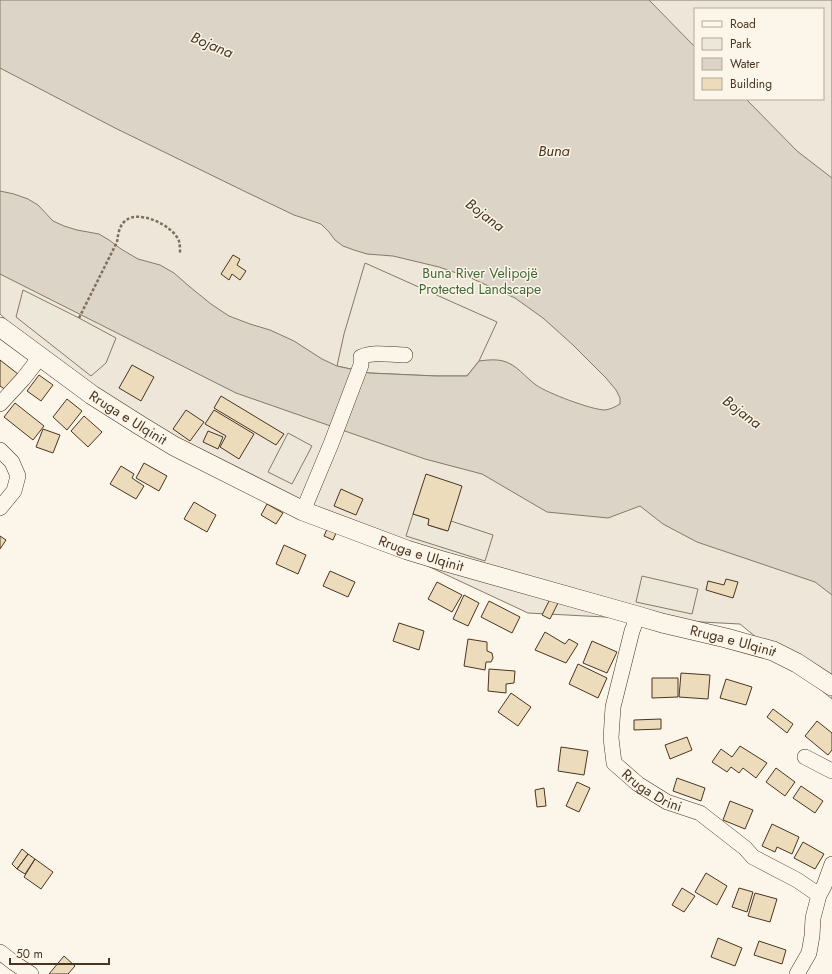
<svg xmlns="http://www.w3.org/2000/svg" width="832" height="974" font-family="Jost,sans-serif">
	<style>
		.green { fill: #ede6d9; stroke: #887966; fill-rule: evenodd }
		.parking { fill: #ede7d9; stroke: #887966 }
		.water { fill: #dcd4c6; stroke: #887966 }
		.building { fill: #ecdcbc; stroke: #4a3520 }
		.lines { fill: none; stroke-linecap: round; stroke-linejoin: round }
		.minor-casing { stroke: #4a3520; stroke-width: 16 }
		.major-casing { stroke: #4a3520; stroke-width: 20 }
		.path { stroke: #7f6f5c; stroke-width: 2.5; stroke-dasharray: 3 2; stroke-linecap: butt }
		.minor { stroke: #fbf6e9; stroke-width: 15 }
		.major { stroke: #fbf6e9; stroke-width: 19 }
		.labels { text-anchor: middle; stroke-width: 3; stroke-linejoin: round; paint-order: stroke }
		.park-label { font-size: 14px; fill: #436837; stroke: #fbf6e9 }
		.street-label { font-size: 14px; fill: #4a3520; stroke: #fbf6e9 }
		.water-label { font-size: 15px; font-style: italic; fill: #4a3520; stroke: #fbf6e9 }
	</style>
	<rect width="100%" height="100%" fill="#fbf6e9"/>
	<!-- green -->
	<path class="green" d="M0 0H832V699L740 624 528 613 231 474 50 361 0 314ZM695 9H823V99H695Z"/>
	<!-- parking -->
	<path class="parking" d="M365 263 497 322 479 361 467 376H436L369 373 337 366 344 334Z
		M23 290 79 318 116 338 106 363 91 376 16 317Z
		M288 433 312 446 292 484 268 472Z
		M413 514 429 519 428 525 447 531 451 521 493 535 485 561 406 536Z
		M642 576 698 589 692 614 636 602Z"/>
	<!-- water -->
	<path class="water" d="M0 0H649L695 47V99H746L797 151 832 178V595L815 582 697 542 663 524 640 506 608 518 547 512 482 474 425 459 236 393 0 274V191L14 194 28 199 38 205 53 221 64 226 77 230 99 234 109 240 121 249 138 259 160 265 174 273 190 287 211 304 229 316 250 324 270 330 294 341 322 359 337 366 369 373 436 376H467L479 361C487 360 495 359 503 361 516 364 525 377 536 385 547 393 592 410 605 410 611 409 615 407 620 404V398L616 390 606 378 573 345 543 318 515 298 471 278 439 267 393 256 367 254 354 250 343 246 335 240 329 232 321 224 294 215 246 192 115 128 0 68Z"/>
	<!-- building -->
	<path class="building" d="M233 255 240 259 237 265 246 271 240 280 232 274 229 280 221 274Z
		M0 360 18 374 6 390 0 386Z
		M132 365 154 377 141 401 119 388Z
		M39 375 53 385 41 401 27 391Z
		M221 396 284 434 276 445 214 408Z
		M67 399 82 411 67 430 53 417Z
		M15 403 44 426 33 440 4 417Z
		M186 410 204 422 190 441 173 429Z
		M214 410 254 434 239 459 220 447 226 436 205 424Z
		M84 416 102 432 88 447 71 431Z
		M43 429 60 435 53 453 36 447Z
		M208 431 223 437 218 449 203 442Z
		M144 463 167 476 159 491 136 478Z
		M121 466 134 474 132 478 144 486 136 499 110 484Z
		M426 474 462 486 448 531 428 525 429 519 413 514Z
		M341 489 363 499 356 515 334 506Z
		M194 502 216 515 207 532 184 519Z
		M267 504 283 513 276 524 261 515Z
		M327 529 336 533 333 540 324 536Z
		M0 536 6 540 0 549Z
		M284 545 306 555 298 574 276 564Z
		M330 571 355 582 348 597 323 586Z
		M726 579 738 582 733 598 706 590 708 581 724 585Z
		M437 582 462 595 452 612 428 599Z
		M464 595 479 603 468 626 453 619Z
		M551 597 559 601 550 619 542 615Z
		M489 601 520 617 512 633 481 617Z
		M399 623 424 631 419 650 393 641Z
		M545 632 565 644 569 639 578 644 566 663 535 650Z
		M468 639 487 642V651L492 653 493 658 491 662H486L485 670 464 666Z
		M592 641 617 652 607 673 583 663Z
		M578 664 607 678 598 698 569 684Z
		M489 669 515 671 514 683 506 684V693L488 691Z
		M681 673 710 675 708 699 679 697Z
		M652 678H678V697L652 698Z
		M726 679 752 687 746 705 720 698Z
		M511 693 531 707 518 726 498 712Z
		M773 709 793 724 787 733 767 717Z
		M661 719V729L634 730V720Z
		M817 721 832 733V750L828 755 805 736Z
		M687 737 692 750 670 759 665 745Z
		M740 746 767 763 756 778 743 768 739 773 731 767 727 772 712 762 721 749 732 757Z
		M561 747 588 751 584 775 558 771Z
		M776 768 795 782 785 796 766 782Z
		M677 778 705 788 701 801 673 791Z
		M577 782 590 788 579 812 566 806Z
		M801 786 823 801 815 813 793 798Z
		M544 788 546 806 537 807 535 790Z
		M730 801 753 810 745 829 723 820Z
		M772 824 799 837 792 854 777 847 775 852 762 846Z
		M803 842 824 854 815 869 794 858Z
		M22 849 28 854 17 869 12 864Z
		M28 854 35 859 25 874 17 869Z
		M35 859 53 872 41 889 24 877Z
		M706 873 727 886 717 905 695 892Z
		M682 888 695 896 684 912 672 905Z
		M739 888 753 892 747 912 732 907Z
		M755 893 777 899 770 922 748 916Z
		M718 938 742 948 735 966 711 957Z
		M759 941 786 950 782 964 754 955Z
		M64 956 75 966 68 974H49Z"/>
	<g class="lines">
		<!-- minor casing -->
		<g class="minor-casing">
			<g id="minor">
				<path d="M0 404 23 379 34 365 37 355"/>
				<path d="M0 450 12 462 18 476 14 491 0 508"/>
				<path d="M303 511 331 444 361 365V357C374 351 390 355 405 355"/>
				<path id="s1" d="M638 616 632 631 613 707 611 738 614 763 638 784 667 802 700 813 745 848 753 857 797 880 819 895"/>
				<path d="M805 757 832 771"/>
				<path d="M0 952 14 963 31 974"/>
				<path d="M797 974 809 953 812 936 813 918 819 895 824 886 832 864"/>
			</g>
		</g>
		<!-- major casing -->
		<g class="major-casing">
			<g id="major">
				<path id="s2" d="M0 327 92 395 141 426 174 446 303 511 407 550 443 561 638 616 662 623 726 638 773 651 797 663 832 686"/>
			</g>
		</g>
		<!-- path -->
		<path class="path" d="M79 318 117 242C118 235 119 226 125 221 138 209 173 225 179 241 180 245 180 249 180 253"/>
		<!-- minor -->
		<use href="#minor" class="minor"/>
		<!-- major -->
		<use href="#major" class="major"/>
	</g>
	<g class="labels">
		<!-- park labels -->
		<g class="park-label">
			<text x="480" y="278">Buna River Velipojë<tspan x="480" dy="16">Protected Landscape</tspan></text>
		</g>
		<!-- street labels -->
		<g class="street-label">
			<text dy="5" stroke="none"><textPath href="#s2" startOffset="157">Rruga e Ulqinit</textPath></text>
			<text dy="5" stroke="none"><textPath href="#s2" startOffset="481">Rruga e Ulqinit</textPath></text>
			<text dy="5" stroke="none"><textPath href="#s2" startOffset="805">Rruga e Ulqinit</textPath></text>
			<text dy="5" stroke="none"><textPath href="#s1" startOffset="198">Rruga Drini</textPath></text>
		</g>
		<!-- water labels -->
		<g class="water-label">
			<text transform="translate(212 45) rotate(23)" y="5">Bojana</text>
			<text x="554" y="156">Buna</text>
			<text transform="translate(485 215) rotate(37)" y="5">Bojana</text>
			<text transform="translate(742 412) rotate(37)" y="5">Bojana</text>
		</g>
	</g>
	<!-- legend -->
	<rect x="694" y="8" width="130" height="92" fill="#fbf6e9" stroke="#b4a999"/>
	<rect x="702" y="21" width="20" height="6" fill="#fbf6e9" stroke="#b4a999"/>
	<text x="730" y="28" font-size="12" fill="#4a3520">Road</text>
	<rect x="702" y="38" width="20" height="12" fill="#ede6d9" stroke="#b4a999"/>
	<text x="730" y="48" font-size="12" fill="#4a3520">Park</text>
	<rect x="702" y="58" width="20" height="12" fill="#dcd4c6" stroke="#b4a999"/>
	<text x="730" y="68" font-size="12" fill="#4a3520">Water</text>
	<rect x="702" y="78" width="20" height="12" fill="#ecdcbc" stroke="#b4a999"/>
	<text x="730" y="88" font-size="12" fill="#4a3520">Building</text>
	<!-- scale -->
	<path d="M10 958v6h99v-6" fill="none" stroke="#4a3520" stroke-width="2"/>
	<text x="16" y="958" font-size="12" fill="#4a3520" stroke="#fbf6e9" stroke-width="3" paint-order="stroke">50 m</text>
</svg>
